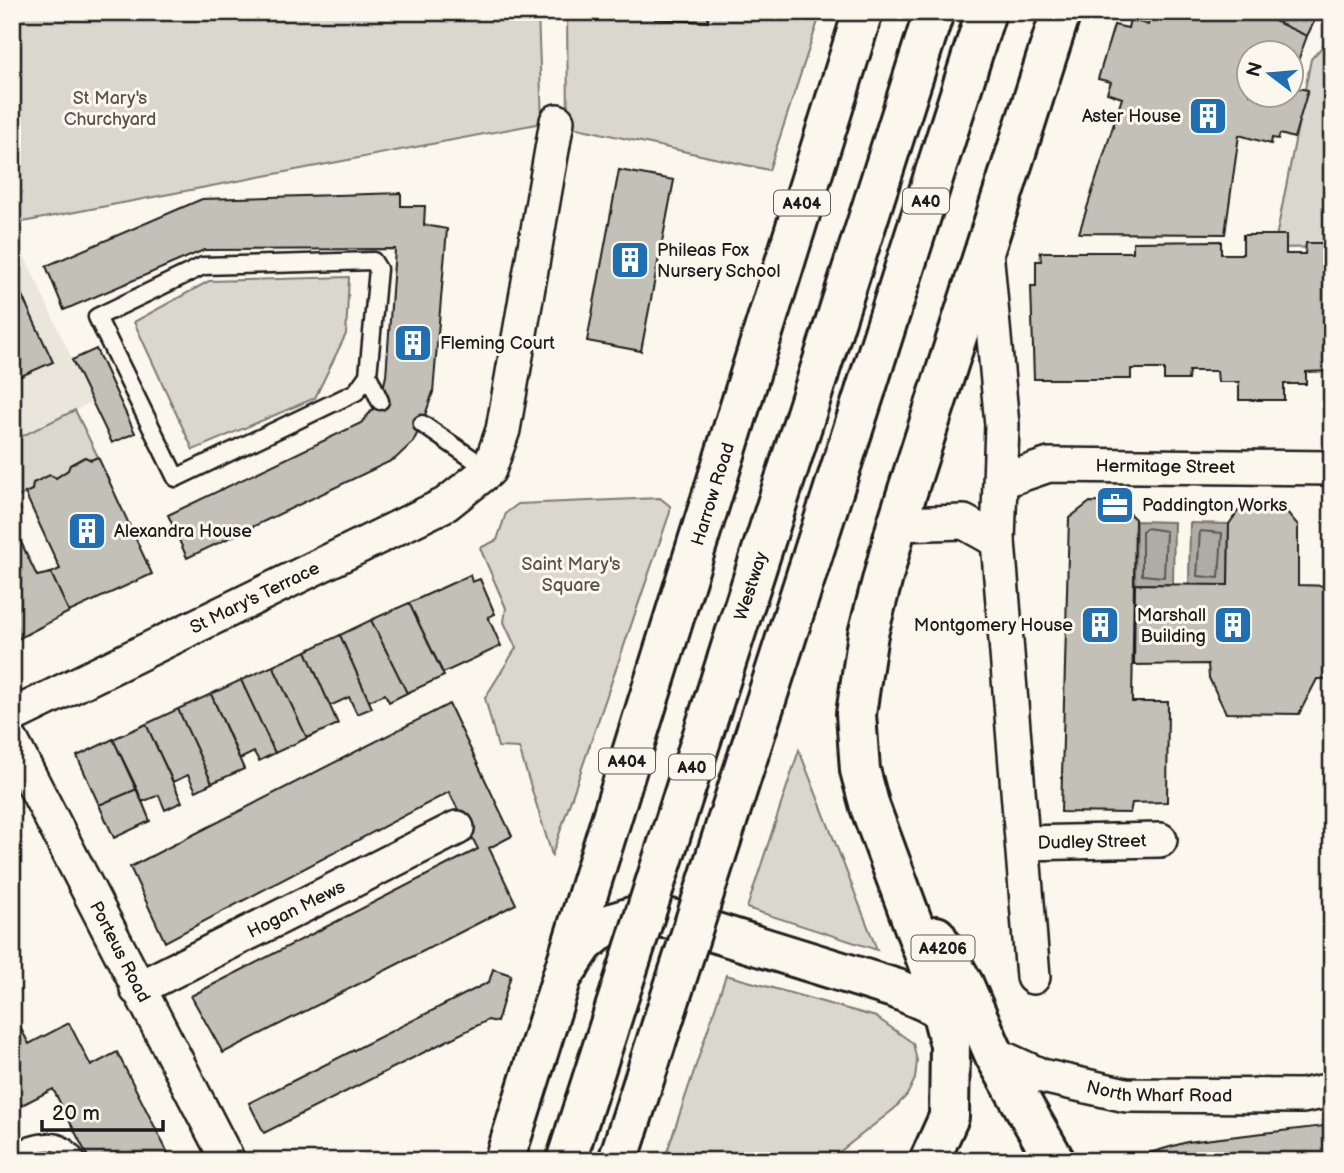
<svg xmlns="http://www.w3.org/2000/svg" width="1344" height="1173" font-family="'Balsamiq Sans',sans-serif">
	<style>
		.built { fill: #eae6dc }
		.green { fill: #dad7ce; stroke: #7b7a75; stroke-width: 2 }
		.water { fill: #afaca5; stroke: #74726e; stroke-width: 2 }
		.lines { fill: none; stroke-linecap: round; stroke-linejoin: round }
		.shore { stroke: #575653; stroke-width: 2 }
		.building { fill: #c3c0b8; stroke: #1c1c1c; stroke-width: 2 }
		.lane-casing { stroke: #1c1c1c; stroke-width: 21 }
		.street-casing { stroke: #1c1c1c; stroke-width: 38 }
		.primary-casing { stroke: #1c1c1c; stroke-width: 44 }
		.highway-casing { stroke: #1c1c1c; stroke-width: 44 }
		.lane { stroke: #fbf7ec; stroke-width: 16 }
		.street { stroke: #fbf7ec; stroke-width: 33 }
		.primary { stroke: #fbf7ec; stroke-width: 38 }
		.highway { stroke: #fbf7ec; stroke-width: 38 }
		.highway-bridge-casing { stroke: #1c1c1c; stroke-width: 44; stroke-linecap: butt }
		.highway-bridge { stroke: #fbf7ec; stroke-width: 38 }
		.labels { text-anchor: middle; stroke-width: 6; stroke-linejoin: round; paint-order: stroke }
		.shield { fill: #fbf7ec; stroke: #5f5e5a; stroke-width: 2 }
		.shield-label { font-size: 16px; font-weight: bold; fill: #1c1c1c }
		.park-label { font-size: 18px; fill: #555451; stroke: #fbf7ec }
		.poi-label { font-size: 18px; fill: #1c1c1c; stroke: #fbf7ec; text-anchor: start }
		.street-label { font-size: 18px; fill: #1c1c1c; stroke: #fbf7ec }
	</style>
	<rect width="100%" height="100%" fill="#fbf7ec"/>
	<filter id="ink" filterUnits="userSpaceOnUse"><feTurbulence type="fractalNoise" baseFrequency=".0143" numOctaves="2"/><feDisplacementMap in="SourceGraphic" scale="14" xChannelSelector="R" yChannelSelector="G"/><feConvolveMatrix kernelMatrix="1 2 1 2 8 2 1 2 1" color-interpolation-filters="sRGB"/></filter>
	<g filter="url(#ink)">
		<!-- built -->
		<path class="built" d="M12 229 92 402 12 441Z"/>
		<!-- green -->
		<path class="green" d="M12 12H538L542 123 12 224Z
			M567 12H656V19L707 22 708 12H821L769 170 568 126Z
			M1332 36V247L1274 248 1311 59Z
			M349 277 346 334 315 398 193 450 134 322 209 281Z
			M75 410 98 457 91 460 84 457 70 465 68 470 56 478 50 475 34 483 32 490 16 498 21 510 12 513V441Z
			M660 498 670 506V512L552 855 519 748 498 747 485 698 516 648 504 622 506 608 480 548 497 540 506 513 518 504Z
			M799 750 877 950 747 908Z
			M726 975 876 1017 913 1043 917 1061 915 1079 907 1095 894 1109 828 1161H664Z"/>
		<!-- water -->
		<path class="water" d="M1136 521 1174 522 1173 584H1135Z
			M1190 523 1229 524 1228 585H1189Z"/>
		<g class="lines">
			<!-- shore -->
			<path class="shore" d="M1146 528 1166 531 1164 577 1142 575V531Z
				M1200 531 1222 533 1219 578 1197 576Z"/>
		</g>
		<!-- building -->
		<path class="building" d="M656 12H708V22L655 19Z
			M1159 12H1255L1307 36 1292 77V52H1250V94H1292V80L1299 81 1297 88 1308 90 1294 138 1280 134 1278 139 1272 138 1271 144 1239 135 1225 234 1079 233 1122 98 1107 93 1111 82 1098 79 1114 25 1128 28 1130 19 1148 25 1151 13 1157 17Z
			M1255 12H1319L1307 36Z
			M619 170 674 180 641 351 587 341Z
			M401 193V206H425L424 225 447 229 433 392 422 424 413 442 395 459 187 558 168 515 361 423 380 401 386 376 395 249 204 250 64 310 46 266 202 199Z
			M1243 235H1286V254H1305L1306 243H1332V371L1306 372V384H1284V400H1239V382H1218L1217 371H1189L1188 380H1164V369H1131V379H1034L1031 286H1036V261H1041L1040 252H1133V242L1221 241V254H1243Z
			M12 274 53 362 12 380Z
			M96 349 135 433 112 443 72 360Z
			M85 457 91 460 98 457 152 574 69 612 51 573 60 569 25 493 32 490 33 483 50 475 56 478 68 470 70 465Z
			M1267 501 1281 505 1298 525V585L1332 586V679H1317L1299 714 1226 713 1209 678 1208 664 1134 665 1135 584 1228 585 1229 524 1238 511Z
			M1090 502 1118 503 1135 519 1132 702H1168L1167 802 1132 803 1130 813 1061 812 1069 518Z
			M12 523 37 576 51 573 69 612 12 642Z
			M470 575 472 582 480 579 495 614 488 617 501 646 443 673 409 603Z
			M409 603 444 676 407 693 371 620Z
			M371 620 407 693 389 702 385 694 369 701 340 635Z
			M340 635 372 708 357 714 349 697 330 706 306 651Z
			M306 651 338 724 307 738 273 666Z
			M273 666 307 738 275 753 241 680Z
			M241 680 275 753 259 761 254 752 240 759 211 694Z
			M211 694 244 769 212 783 178 709Z
			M449 704 512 836 489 848 516 904 223 1053 191 996 478 849 449 792 165 942 130 867Z
			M178 709 212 783 196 791 188 775 173 782 146 724Z
			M146 724 182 802 165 810 159 795 142 802 113 739Z
			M113 739 137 789 99 805 77 756Z
			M137 789 150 821 114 838 99 805Z
			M493 969 511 975 497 1022 488 1020 264 1133 249 1103 489 982Z
			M12 1012 29 1044 69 1023 91 1066 117 1052 172 1161H90L53 1089 12 1110Z
			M1332 1125V1161H1122L1187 1142Z"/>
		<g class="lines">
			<!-- lane casing -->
			<g class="lane-casing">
				<path id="lane" d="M373 261 378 269 368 375 356 392 176 478 97 317 203 266Z
					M368 375 380 401
					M422 424 489 470
					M12 1152C36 1142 62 1132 77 1161"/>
			</g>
			<!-- street casing -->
			<g class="street-casing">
				<g id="street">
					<path d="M986 250 1002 425 998 541 1033 977"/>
					<path id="s1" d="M1002 481 1049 465 1332 468"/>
					<path d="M897 524 964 522 998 541"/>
					<path id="s2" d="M12 716 446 504 489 470 503 430 557 121"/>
					<path id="s3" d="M12 742 228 1161"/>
					<path id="s4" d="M1024 843 1160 840"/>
					<path id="s5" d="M137 989 457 828"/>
					<path id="s6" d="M994 1054 1042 1076 1126 1095 1302 1096 1332 1090"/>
				</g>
			</g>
			<!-- primary casing -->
			<g class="primary-casing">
				<g id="primary">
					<path d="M936 936 964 985 994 1054 1055 1161"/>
					<path id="s7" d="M562 977 863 12"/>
					<path d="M504 1161 562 977 584 944 606 925 638 915 671 919 897 989 940 1008"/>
					<path d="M929 1161 949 1117 950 1045 932 975 870 807 860 770 856 714 868 634 897 524 1061 12"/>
				</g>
			</g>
			<!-- highway casing -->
			<g class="highway-casing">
				<path id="highway" d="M819 373 934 12
					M866 389 986 12"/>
			</g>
			<!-- lane -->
			<use href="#lane" class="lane"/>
			<!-- street -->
			<use href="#street" class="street"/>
			<!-- primary -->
			<use href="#primary" class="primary"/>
			<!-- highway -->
			<use href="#highway" class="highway"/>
			<!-- highway-bridge casing -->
			<g class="highway-bridge-casing">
				<g id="highway-bridge">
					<path id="s8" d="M566 1161 819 373"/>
					<path d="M618 1161 866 389"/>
				</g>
			</g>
			<!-- highway-bridge -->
			<use href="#highway-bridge" class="highway-bridge"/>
		</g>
	</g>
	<!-- icons -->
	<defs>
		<g id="building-square" transform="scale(2.0125)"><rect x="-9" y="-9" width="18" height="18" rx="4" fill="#1f6fb2" stroke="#fbf7ec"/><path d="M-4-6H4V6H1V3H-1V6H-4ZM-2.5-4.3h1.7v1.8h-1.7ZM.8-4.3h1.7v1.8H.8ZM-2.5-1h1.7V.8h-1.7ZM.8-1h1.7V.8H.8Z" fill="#fff"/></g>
		<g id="office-square" transform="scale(2.0125)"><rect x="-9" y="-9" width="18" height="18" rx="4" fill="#1f6fb2" stroke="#fbf7ec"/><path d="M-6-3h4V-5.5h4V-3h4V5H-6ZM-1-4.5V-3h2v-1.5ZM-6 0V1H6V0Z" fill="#fff"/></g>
	</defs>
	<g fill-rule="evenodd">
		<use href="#building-square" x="1208" y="116"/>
		<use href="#building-square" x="630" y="260"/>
		<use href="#building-square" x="413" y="343"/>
		<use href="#office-square" x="1115" y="505"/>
		<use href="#building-square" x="87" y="531"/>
		<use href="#building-square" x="1100" y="625"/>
		<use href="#building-square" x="1233" y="625"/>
	</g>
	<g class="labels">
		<!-- shield labels -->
		<g class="shield">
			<rect x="903" y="188.5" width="46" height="25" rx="5"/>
			<rect x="774" y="190.5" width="56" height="25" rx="5"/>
			<rect x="599" y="748.5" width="56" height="25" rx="5"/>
			<rect x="669" y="754.5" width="46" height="25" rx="5"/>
			<rect x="911.5" y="935.5" width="63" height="25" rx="5"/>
		</g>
		<g class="shield-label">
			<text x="926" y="207">A40</text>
			<text x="802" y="209">A404</text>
			<text x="627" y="767">A404</text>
			<text x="692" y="773">A40</text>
			<text x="943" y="954">A4206</text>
		</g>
		<!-- park labels -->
		<g class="park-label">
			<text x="110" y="104">St Mary's<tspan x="110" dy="21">Churchyard</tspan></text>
			<text x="571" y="570">Saint Mary's<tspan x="571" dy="21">Square</tspan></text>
		</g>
		<!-- poi labels -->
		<g class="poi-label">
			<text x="1181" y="122" text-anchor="end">Aster House</text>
			<text x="657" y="256">Phileas Fox<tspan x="657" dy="21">Nursery School</tspan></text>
			<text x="440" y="349">Fleming Court</text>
			<text x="1142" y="511">Paddington Works</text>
			<text x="114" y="537">Alexandra House</text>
			<text x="1206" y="621" text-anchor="end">Marshall<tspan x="1206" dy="21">Building</tspan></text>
			<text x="1073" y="631" text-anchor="end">Montgomery House</text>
		</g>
		<!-- street labels -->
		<g class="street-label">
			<text dy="6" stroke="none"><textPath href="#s1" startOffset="166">Hermitage Street</textPath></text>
			<text dy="6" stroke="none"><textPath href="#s7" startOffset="506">Harrow Road</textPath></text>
			<text dy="6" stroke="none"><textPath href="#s8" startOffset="604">Westway</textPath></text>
			<text dy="6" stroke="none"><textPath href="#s2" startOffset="270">St Mary's Terrace</textPath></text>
			<text dy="6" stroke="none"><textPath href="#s4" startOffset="68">Dudley Street</textPath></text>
			<text dy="6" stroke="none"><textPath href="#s5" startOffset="178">Hogan Mews</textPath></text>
			<text dy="6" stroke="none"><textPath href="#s3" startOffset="236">Porteus Road</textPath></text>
			<text dy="6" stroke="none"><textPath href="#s6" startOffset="172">North Wharf Road</textPath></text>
		</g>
	</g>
	<!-- margin -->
	<rect width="1344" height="1173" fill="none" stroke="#fbf7ec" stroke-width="42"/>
	<rect x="21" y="21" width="1302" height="1131" fill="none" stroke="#1c1c1c" stroke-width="2.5" filter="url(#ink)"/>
	<!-- north arrow -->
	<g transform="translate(1270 74) rotate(286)"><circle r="33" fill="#fbf7ec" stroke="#a29f99" stroke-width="2"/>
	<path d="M0-5L12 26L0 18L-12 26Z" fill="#1f6fb2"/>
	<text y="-10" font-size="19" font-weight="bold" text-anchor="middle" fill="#1c1c1c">N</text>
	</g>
	<!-- scale -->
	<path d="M42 1120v10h121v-10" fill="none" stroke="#1c1c1c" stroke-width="3.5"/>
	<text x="52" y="1120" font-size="21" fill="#1c1c1c" stroke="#fbf7ec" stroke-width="5" paint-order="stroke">20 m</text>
</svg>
